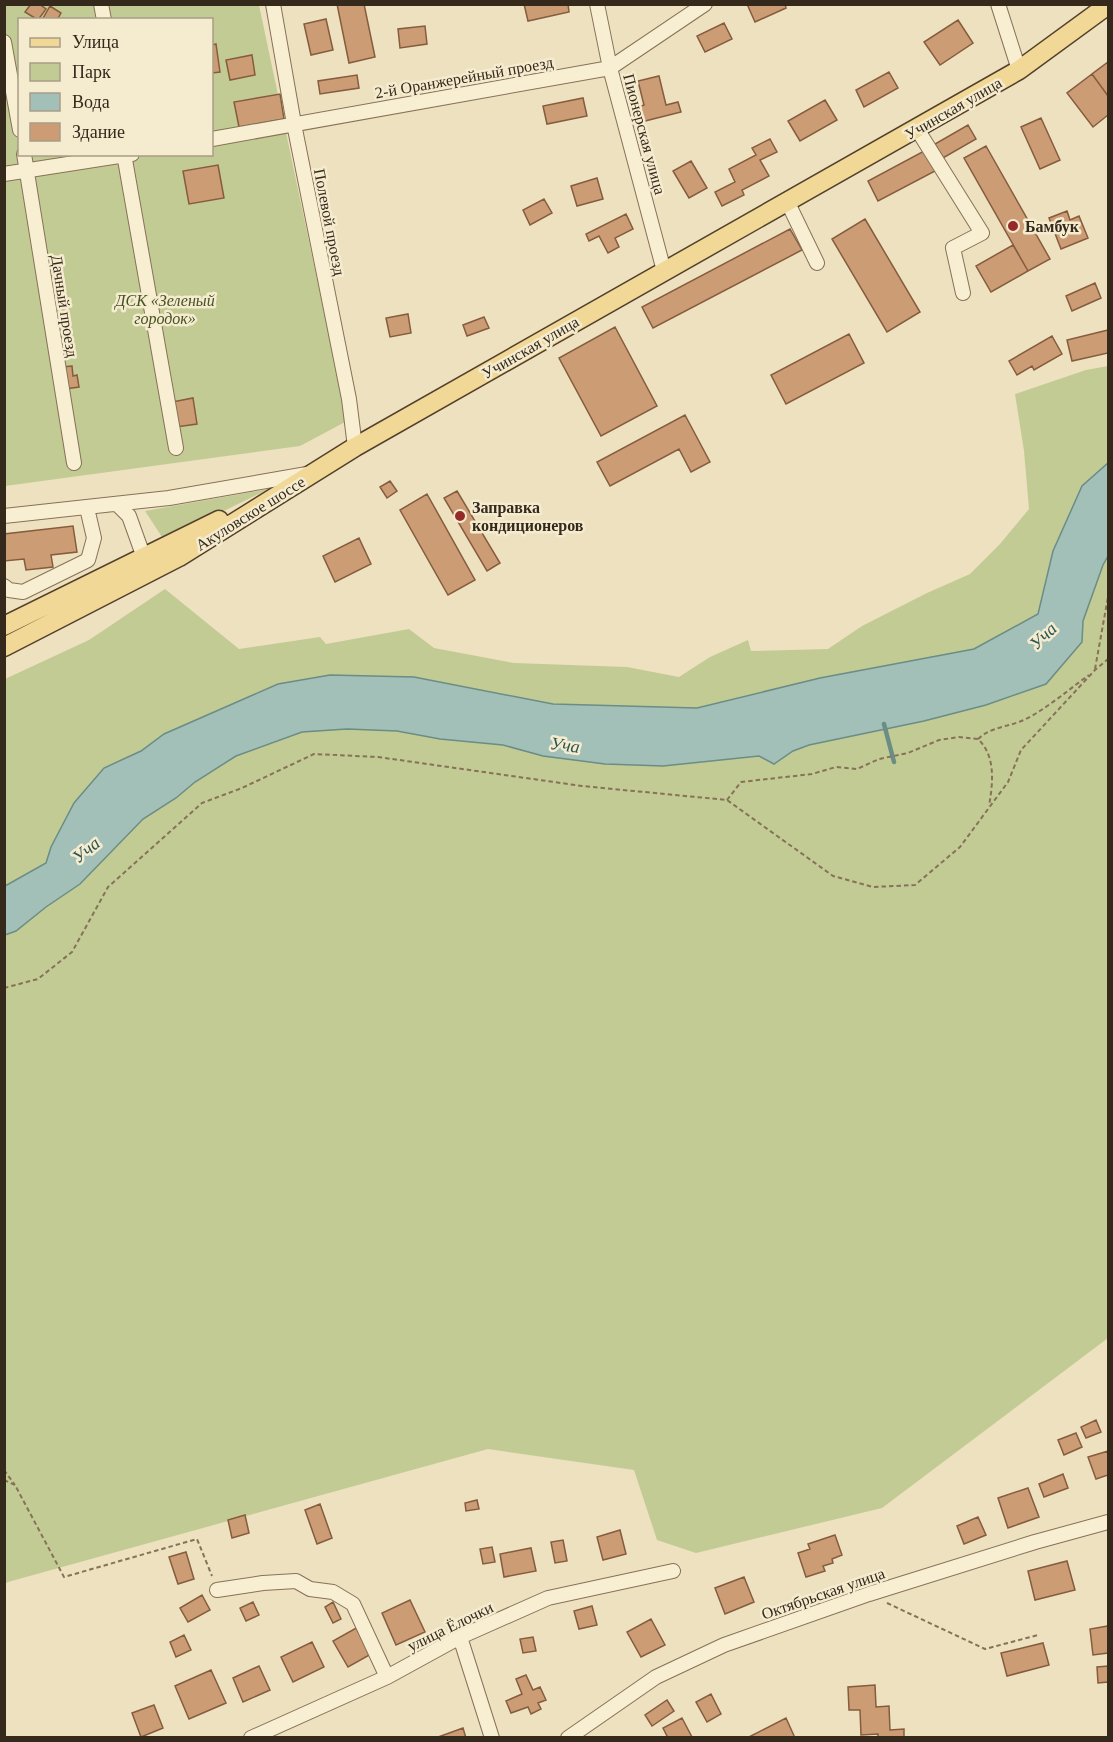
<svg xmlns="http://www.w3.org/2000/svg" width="1113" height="1742" font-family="Georgia,serif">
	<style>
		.green { fill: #c3cb94; fill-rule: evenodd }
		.water { fill: #a2bfb8; stroke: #6a8d85; stroke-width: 1.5 }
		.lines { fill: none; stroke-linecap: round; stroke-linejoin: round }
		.stream { stroke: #6a8d85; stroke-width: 4.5 }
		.building { fill: #cc9c75; stroke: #855c3e; stroke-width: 1.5 }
		.minor-casing { stroke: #867258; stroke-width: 16 }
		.major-casing { stroke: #53402c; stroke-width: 21 }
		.path { stroke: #867258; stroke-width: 2; stroke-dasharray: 4.5 3; stroke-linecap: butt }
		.minor { stroke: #f8eed2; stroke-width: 14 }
		.major { stroke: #f1d896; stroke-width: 18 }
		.poi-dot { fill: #952a28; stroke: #f5ebcf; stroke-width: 2 }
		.labels { text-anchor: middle; stroke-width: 5; stroke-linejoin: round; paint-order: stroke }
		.street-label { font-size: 16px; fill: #35291c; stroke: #f5ebcf }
		.poi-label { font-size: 16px; font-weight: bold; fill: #35291c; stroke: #f5ebcf; text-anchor: start }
		.park-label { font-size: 16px; font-style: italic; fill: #455223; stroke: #f5ebcf }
		.water-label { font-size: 18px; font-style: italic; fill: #2b5554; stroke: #f5ebcf }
	</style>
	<rect width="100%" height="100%" fill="#ede1bf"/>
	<!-- green -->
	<path class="green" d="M4 5H259L347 421 300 446 5 486ZM20 20H212V154H20Z
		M1108 366V1338L882 1508 696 1553 657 1540 634 1470 488 1449 8 1582 5 1584V679L89 640 165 589 239 649 320 637 326 644 409 629 434 648 514 663 627 667 679 677 710 657 748 640 751 651 828 649 862 626 927 593 970 574 1000 544 1029 509 1024 451 1015 394 1086 370Z
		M269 489 164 540 145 511Z"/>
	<!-- water -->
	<path class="water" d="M1108 463V556L1103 565 1083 621 1082 642 1046 684 986 705 924 721 809 745 793 751 774 764 759 756 663 766 605 764 543 756 503 745 440 739 397 731 347 729 302 732 236 756 195 782 176 798 143 819 80 884 46 907 16 931 5 935V886L46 863 51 847 74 803 104 768 141 751 164 734 278 684 330 675 414 677 553 704 697 708 820 678 974 649 1038 614 1053 551 1082 486Z"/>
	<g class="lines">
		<!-- stream -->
		<path class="stream" d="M884 724 894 762"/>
	</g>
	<!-- building -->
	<path class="building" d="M31 4H39L46 9 38 20 25 12Z
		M337 4H364L375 57 349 63Z
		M524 4H568L569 12 528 21Z
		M747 4H785L786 8 755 22Z
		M50 6 61 13 57 20H42Z
		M326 19 333 50 311 55 304 24Z
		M958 20 973 43 940 65 924 42Z
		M724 23 732 39 705 52 697 36Z
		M425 26 427 44 400 48 398 29Z
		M216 44 220 72 212 73V45Z
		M252 55 255 75 230 80 226 60Z
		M1108 62V96L1092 74Z
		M889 72 898 88 864 107 856 90Z
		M1092 74 1108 96V115L1093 127 1067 93Z
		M357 75 359 88 320 94 318 81Z
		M659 76 666 105 678 102 681 112 641 122 638 107 644 105 638 81Z
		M280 94 284 119 239 127 234 102Z
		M583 98 587 116 547 124 543 106Z
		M825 100 837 120 800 141 788 121Z
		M1041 118 1060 160 1040 169 1021 127Z
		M968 125 976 139 943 158 935 144Z
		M770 139 777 152 760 160 769 176 742 190 744 195 722 206 715 192 735 182 729 169 756 155 752 148Z
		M986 146 1050 259 1028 271 964 158Z
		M926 150 937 170 878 201 868 181Z
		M691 161 707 188 689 198 673 171Z
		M218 165 224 198 189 204 183 171Z
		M597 178 603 199 577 206 571 186Z
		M544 199 552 213 530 225 523 210Z
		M1067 211 1070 220 1079 216 1088 238 1061 249 1049 218Z
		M626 214 633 229 615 238 619 247 608 253 599 236 589 241 586 234Z
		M865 219 920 312 887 332 832 239Z
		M790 229 802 250 653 328 642 307Z
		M1013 245 1028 271 991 292 976 266Z
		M1095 283 1101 298 1072 311 1066 296Z
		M408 314 411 333 390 337 386 318Z
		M484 317 489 328 467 336 463 325Z
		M615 327 657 406 601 436 559 358Z
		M1108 330V353L1072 361 1067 340Z
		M849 334 864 363 786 404 771 375Z
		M1052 336 1062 354 1034 370 1032 366 1017 375 1009 361Z
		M72 366 73 376 77 375 79 387 65 389 62 367Z
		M193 398 197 424 176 427 172 402Z
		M685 415 710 462 691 472 679 449 610 486 597 462Z
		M390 481 397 491 387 498 380 487Z
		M457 491 500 563 487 571 444 498Z
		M427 494 475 580 448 595 400 510Z
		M73 526 77 552 51 555 53 567 26 570 24 559 4 561V534Z
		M359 538 371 564 335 582 323 556Z
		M1096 1420 1101 1432 1086 1438 1081 1427Z
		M1076 1433 1082 1447 1064 1455 1058 1440Z
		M1108 1451V1475L1096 1479 1088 1457Z
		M1063 1474 1068 1488 1044 1497 1039 1484Z
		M1028 1488 1039 1517 1008 1528 998 1498Z
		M477 1500 479 1509 466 1511 465 1503Z
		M320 1504 332 1538 317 1544 305 1510Z
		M245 1515 249 1533 232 1538 228 1520Z
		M978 1517 986 1535 964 1544 957 1526Z
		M620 1530 626 1554 603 1560 597 1537Z
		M835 1535 842 1555 832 1559 833 1563 823 1566 825 1571 806 1577 798 1553 810 1549 808 1544Z
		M563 1540 567 1561 555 1563 551 1542Z
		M492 1547 495 1562 483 1564 480 1549Z
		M531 1548 536 1571 504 1577 500 1554Z
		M186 1552 194 1579 178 1584 169 1557Z
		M1067 1561 1075 1590 1035 1600 1028 1571Z
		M744 1577 754 1602 725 1614 715 1588Z
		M202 1595 210 1610 188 1622 180 1608Z
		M410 1600 425 1632 396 1645 382 1613Z
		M253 1602 259 1615 246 1621 240 1608Z
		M333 1602 341 1619 333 1623 325 1607Z
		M592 1606 597 1625 579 1629 574 1611Z
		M651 1619 665 1645 641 1657 627 1632Z
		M1108 1626V1653L1093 1655 1090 1629Z
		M358 1627 373 1653 348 1667 333 1641Z
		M184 1635 191 1650 176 1657 170 1642Z
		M533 1637 536 1651 523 1653 520 1639Z
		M312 1642 324 1667 293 1682 281 1657Z
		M1043 1643 1049 1665 1007 1676 1001 1653Z
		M259 1666 270 1690 243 1702 233 1678Z
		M1108 1666V1682L1098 1683 1097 1667Z
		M211 1670 226 1703 189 1719 175 1686Z
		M526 1675 533 1690 540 1687 546 1700 538 1703 541 1709 531 1714 528 1707 511 1713 506 1701 522 1694 516 1679Z
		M875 1685 876 1707 889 1706 890 1730 904 1729V1738H878V1734L861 1735 860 1710H849L848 1687Z
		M711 1694 721 1714 707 1722 696 1702Z
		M667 1700 674 1711 652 1726 645 1715Z
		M154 1705 163 1728 141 1737 132 1713Z
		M682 1718 692 1737 668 1738 663 1728Z
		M786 1718 795 1738H747Z
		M463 1728 466 1738H438V1737Z"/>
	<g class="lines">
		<!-- minor casing -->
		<g class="minor-casing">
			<path id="minor" d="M101 4 104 20
				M273 4 294 124 349 399 355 447
				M597 4 610 68 664 271
				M998 4 1019 70
				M4 42 20 130
				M917 129 982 233 953 248 963 293
				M212 139 610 68 705 4
				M24 154 74 463
				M124 154 176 448
				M4 174 132 154
				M787 201 817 263
				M117 504 129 516 147 566
				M4 516 169 498 307 474
				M4 586 9 590 23 592 88 560 94 538 87 508
				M217 1590 263 1583 296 1581 310 1589 333 1592 353 1604 387 1677
				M460 1637 492 1738
				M251 1738 387 1677 460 1637 548 1598 673 1571
				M568 1738 656 1677 724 1645 869 1594 1035 1542 1108 1522"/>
		</g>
		<!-- major casing -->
		<g class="major-casing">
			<path id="major" d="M4 626 219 520
				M4 647 179 557 355 447 1019 70 1108 5"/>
		</g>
		<!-- path -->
		<path class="path" d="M1095 669 1108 597
			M978 739C992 726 1010 727 1026 719 1049 707 1068 690 1089 675
			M727 800 741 782 812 774 836 767 857 769 879 759 908 753 939 740 959 737 978 739C996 756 993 783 989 806
			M4 988 38 979 72 952 108 887 202 803 242 788 314 754 378 757 582 786 727 800 833 876 873 887 915 885 960 847 1008 782 1021 750 1095 670 1108 659
			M4 1470 15 1485
			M4 1480 15 1485 64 1577 197 1539 212 1576
			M887 1603 985 1649 1038 1635"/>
		<!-- minor -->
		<use href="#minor" class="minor"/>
		<!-- major -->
		<use href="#major" class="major"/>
	</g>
	<!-- markers -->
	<g class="poi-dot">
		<circle cx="1013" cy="226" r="6"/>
		<circle cx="460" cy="516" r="6"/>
	</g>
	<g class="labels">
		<!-- street labels -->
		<g class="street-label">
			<text transform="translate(464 77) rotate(-10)" y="6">2-й Оранжерейный проезд</text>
			<text transform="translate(953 108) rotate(-30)" y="6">Учинская улица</text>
			<text transform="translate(645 134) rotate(75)" y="6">Пионерская улица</text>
			<text transform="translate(330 222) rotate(79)" y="6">Полевой проезд</text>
			<text transform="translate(65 306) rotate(81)" y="6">Дачный проезд</text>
			<text transform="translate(530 347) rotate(-30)" y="6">Учинская улица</text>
			<text transform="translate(250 513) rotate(-32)" y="6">Акуловское шоссе</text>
			<text transform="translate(823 1593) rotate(-19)" y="6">Октябрьская улица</text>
			<text transform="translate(450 1626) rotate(-26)" y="6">улица Ёлочки</text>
		</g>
		<!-- poi labels -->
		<g class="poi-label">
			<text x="1025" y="232">Бамбук</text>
			<text x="472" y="513">Заправка<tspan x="472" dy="18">кондиционеров</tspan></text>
		</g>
		<!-- park labels -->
		<g class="park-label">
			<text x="165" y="306">ДСК «Зеленый<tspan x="165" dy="18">городок»</tspan></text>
		</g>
		<!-- water labels -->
		<g class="water-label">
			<text transform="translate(1043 636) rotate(-44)" y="6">Уча</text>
			<text transform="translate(565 745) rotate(8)" y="6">Уча</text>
			<text transform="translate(86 850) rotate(-39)" y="6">Уча</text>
		</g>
	</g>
	<!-- border -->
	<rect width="1113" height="1742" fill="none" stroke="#35291c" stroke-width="12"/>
	<!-- legend -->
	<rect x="18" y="18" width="195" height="138" fill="#f5ebcf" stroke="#a89d87" stroke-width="1.5"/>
	<rect x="30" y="38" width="30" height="9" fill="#f1d896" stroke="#a89d87" stroke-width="1.5"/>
	<text x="72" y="48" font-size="18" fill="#35291c">Улица</text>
	<rect x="30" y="63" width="30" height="18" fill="#c3cb94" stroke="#a89d87" stroke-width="1.5"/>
	<text x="72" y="78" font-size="18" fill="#35291c">Парк</text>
	<rect x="30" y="93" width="30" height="18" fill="#a2bfb8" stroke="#a89d87" stroke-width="1.5"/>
	<text x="72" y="108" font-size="18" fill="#35291c">Вода</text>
	<rect x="30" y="123" width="30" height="18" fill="#cc9c75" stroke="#a89d87" stroke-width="1.5"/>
	<text x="72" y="138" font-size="18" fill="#35291c">Здание</text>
</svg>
